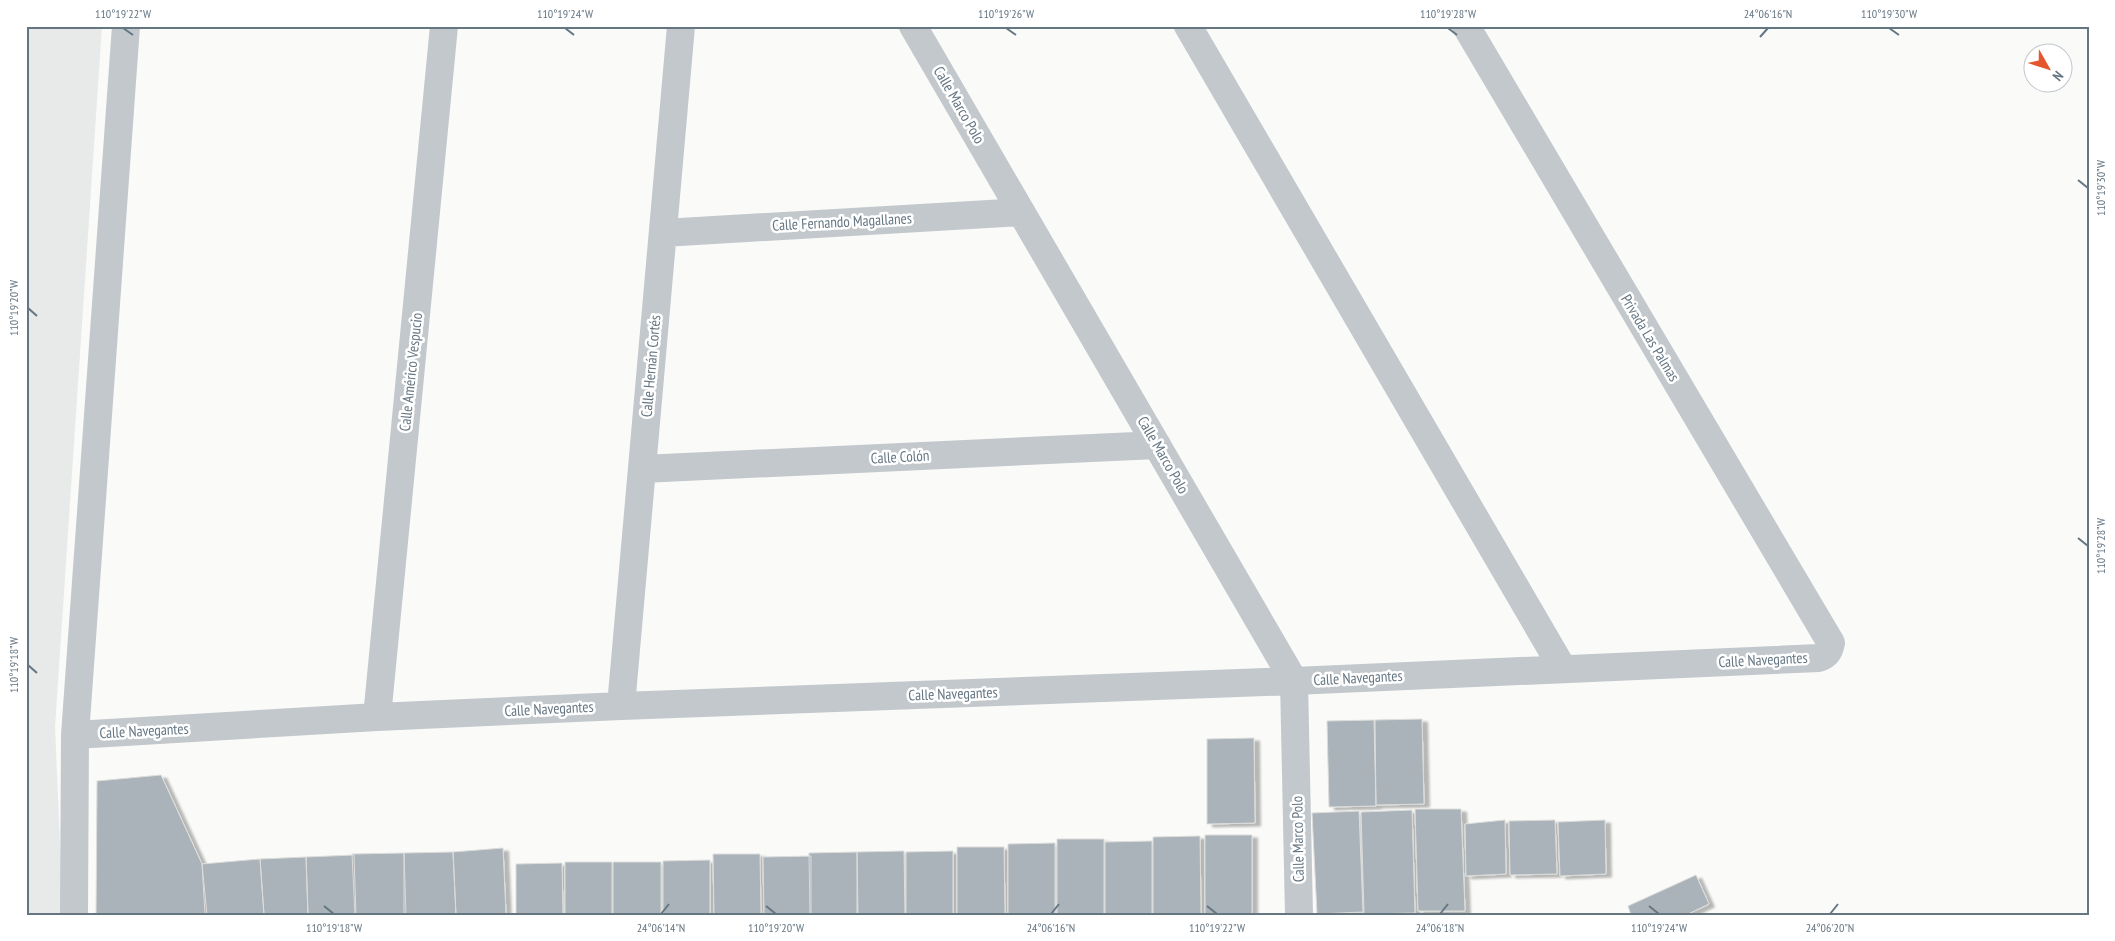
<svg xmlns="http://www.w3.org/2000/svg" width="2115" height="941" font-family="'PT Sans Narrow',sans-serif">
	<style>
		.built { fill: #e8e9e9 }
		.building { fill: #aab3b9; stroke: #dcdcda; filter: url(#shadow) }
		.lines { fill: none; stroke-linecap: round; stroke-linejoin: round }
		.minor { stroke: #c3c8cc; stroke-width: 28 }
		.ticks { fill: none; stroke: #657683; stroke-width: 2 }
		.labels { text-anchor: middle; stroke-width: 5; stroke-linejoin: round; paint-order: stroke }
		.street-label { font-size: 15px; fill: #657683; stroke: #fff }
		.neatline { fill: none; stroke: #657683; stroke-width: 2 }
		.ticks-label { font-size: 12px; text-anchor: middle; fill: #657683 }
	</style>
	<defs>
		<filter id="shadow"><feDropShadow dx="5.5" dy="3" stdDeviation="1" flood-color="#0004"/></filter>
	</defs>
	<rect width="100%" height="100%" fill="#fafaf8"/>
	<!-- built -->
	<path class="built" d="M26 26H102L55 727 63 915H26Z"/>
	<!-- building -->
	<path class="building" d="M1422 719 1424 804 1376 805 1375 720Z
		M1374 720 1376 806 1329 807 1327 721Z
		M1254 738 1255 823 1207 824V739Z
		M161 775 202 864 207 915H96L97 781Z
		M1415 809H1461L1465 911H1418Z
		M1412 810 1415 913 1364 914 1361 812Z
		M1359 811 1363 912 1317 914 1312 813Z
		M1505 820 1506 874 1466 876 1465 824Z
		M1555 820 1557 874 1510 875 1509 821Z
		M1605 820 1606 874 1560 876 1558 822Z
		M1205 835H1252V915H1205Z
		M1200 836 1201 915H1153V837Z
		M1057 839H1104V915H1057Z
		M1152 841V915H1105V842Z
		M1055 843V915H1008V844Z
		M957 847H1004L1005 915H957Z
		M503 848 506 915H456L453 852Z
		M904 851 905 915H858L857 852Z
		M953 851V915H906V852Z
		M453 852 456 915H404V853Z
		M857 852V915H810L809 853Z
		M404 853 406 915H355L352 854Z
		M713 854H760L761 915H714Z
		M354 855 356 915H308L306 857Z
		M811 856V915H764L763 857Z
		M306 857 308 915H264L260 859Z
		M260 859 264 915H205L202 864Z
		M710 860V915H663V861Z
		M565 862H612V915H565Z
		M613 862H661V915H613Z
		M562 863 563 915H516V864Z
		M1696 875 1709 904 1686 915H1631L1628 906Z"/>
	<g class="lines">
		<!-- minor -->
		<path class="minor" d="M913 26 1294 681 1299 915
			M1188 26 1563 669
			M663 233 1021 212
			M642 469 1157 445
			M621 706 681 26
			M377 717 444 26
			M75 735 377 717 621 706 1294 681 1819 658C1827 655 1829 652 1831 643L1466 26
			M74 915 75 735 126 26"/>
	</g>
	<!-- ticks -->
	<path class="ticks" d="M123 28 133 35M565 28 574 35M1006 28 1016 35M1448 28 1457 35M1889 28 1899 35M1760 37 1768 28M2078 180 2088 188M28 308 37 316M2078 538 2088 546M28 665 37 673M324 906 334 914M766 906 776 914M1207 906 1217 914M1649 906 1659 914M661 914 669 904M1051 914 1059 904M1440 914 1448 904M1830 914 1838 904"/>
	<g class="labels">
		<!-- street labels -->
		<g class="street-label">
			<text transform="translate(959 105) rotate(60)" y="5">Calle Marco Polo</text>
			<text transform="translate(842 222) rotate(-3)" y="5">Calle Fernando Magallanes</text>
			<text transform="translate(1650 338) rotate(59)" y="5">Privada Las Palmas</text>
			<text transform="translate(651 366) rotate(-85)" y="5">Calle Hernán Cortés</text>
			<text transform="translate(411 372) rotate(-84)" y="5">Calle Américo Vespucio</text>
			<text transform="translate(1163 455) rotate(60)" y="5">Calle Marco Polo</text>
			<text transform="translate(900 457) rotate(-3)" y="5">Calle Colón</text>
			<text transform="translate(1763 660) rotate(-3)" y="5">Calle Navegantes</text>
			<text transform="translate(1358 678) rotate(-3)" y="5">Calle Navegantes</text>
			<text transform="translate(953 694) rotate(-2)" y="5">Calle Navegantes</text>
			<text transform="translate(549 709) rotate(-3)" y="5">Calle Navegantes</text>
			<text transform="translate(144 731) rotate(-3)" y="5">Calle Navegantes</text>
			<text transform="translate(1298 839) rotate(-91)" y="5">Calle Marco Polo</text>
		</g>
	</g>
	<!-- border -->
	<rect width="2115" height="941" fill="none" stroke="#ffffff" stroke-width="55"/>
	<!-- north arrow -->
	<g transform="translate(2048 68) rotate(129)"><circle r="24" fill="#ffffff" stroke="#c1c8cd"/>
	<path d="M0-4L9 19L0 12L-9 19Z" fill="#e4572e"/>
	<text y="-8" font-size="14" font-weight="bold" text-anchor="middle" fill="#657683">N</text>
	</g>
	<rect x="28" y="28" width="2060" height="886" class="neatline"/>
	<g class="ticks-label">
		<text x="123" y="18">110°19'22"W</text>
		<text x="565" y="18">110°19'24"W</text>
		<text x="1006" y="18">110°19'26"W</text>
		<text x="1448" y="18">110°19'28"W</text>
		<text x="1768" y="18">24°06'16"N</text>
		<text x="1889" y="18">110°19'30"W</text>
		<text transform="translate(2101 188) rotate(-90)" y="4">110°19'30"W</text>
		<text transform="translate(14 308) rotate(-90)" y="4">110°19'20"W</text>
		<text transform="translate(2101 546) rotate(-90)" y="4">110°19'28"W</text>
		<text transform="translate(14 665) rotate(-90)" y="4">110°19'18"W</text>
		<text x="334" y="932">110°19'18"W</text>
		<text x="661" y="932">24°06'14"N</text>
		<text x="776" y="932">110°19'20"W</text>
		<text x="1051" y="932">24°06'16"N</text>
		<text x="1217" y="932">110°19'22"W</text>
		<text x="1440" y="932">24°06'18"N</text>
		<text x="1659" y="932">110°19'24"W</text>
		<text x="1830" y="932">24°06'20"N</text>
	</g>
</svg>
